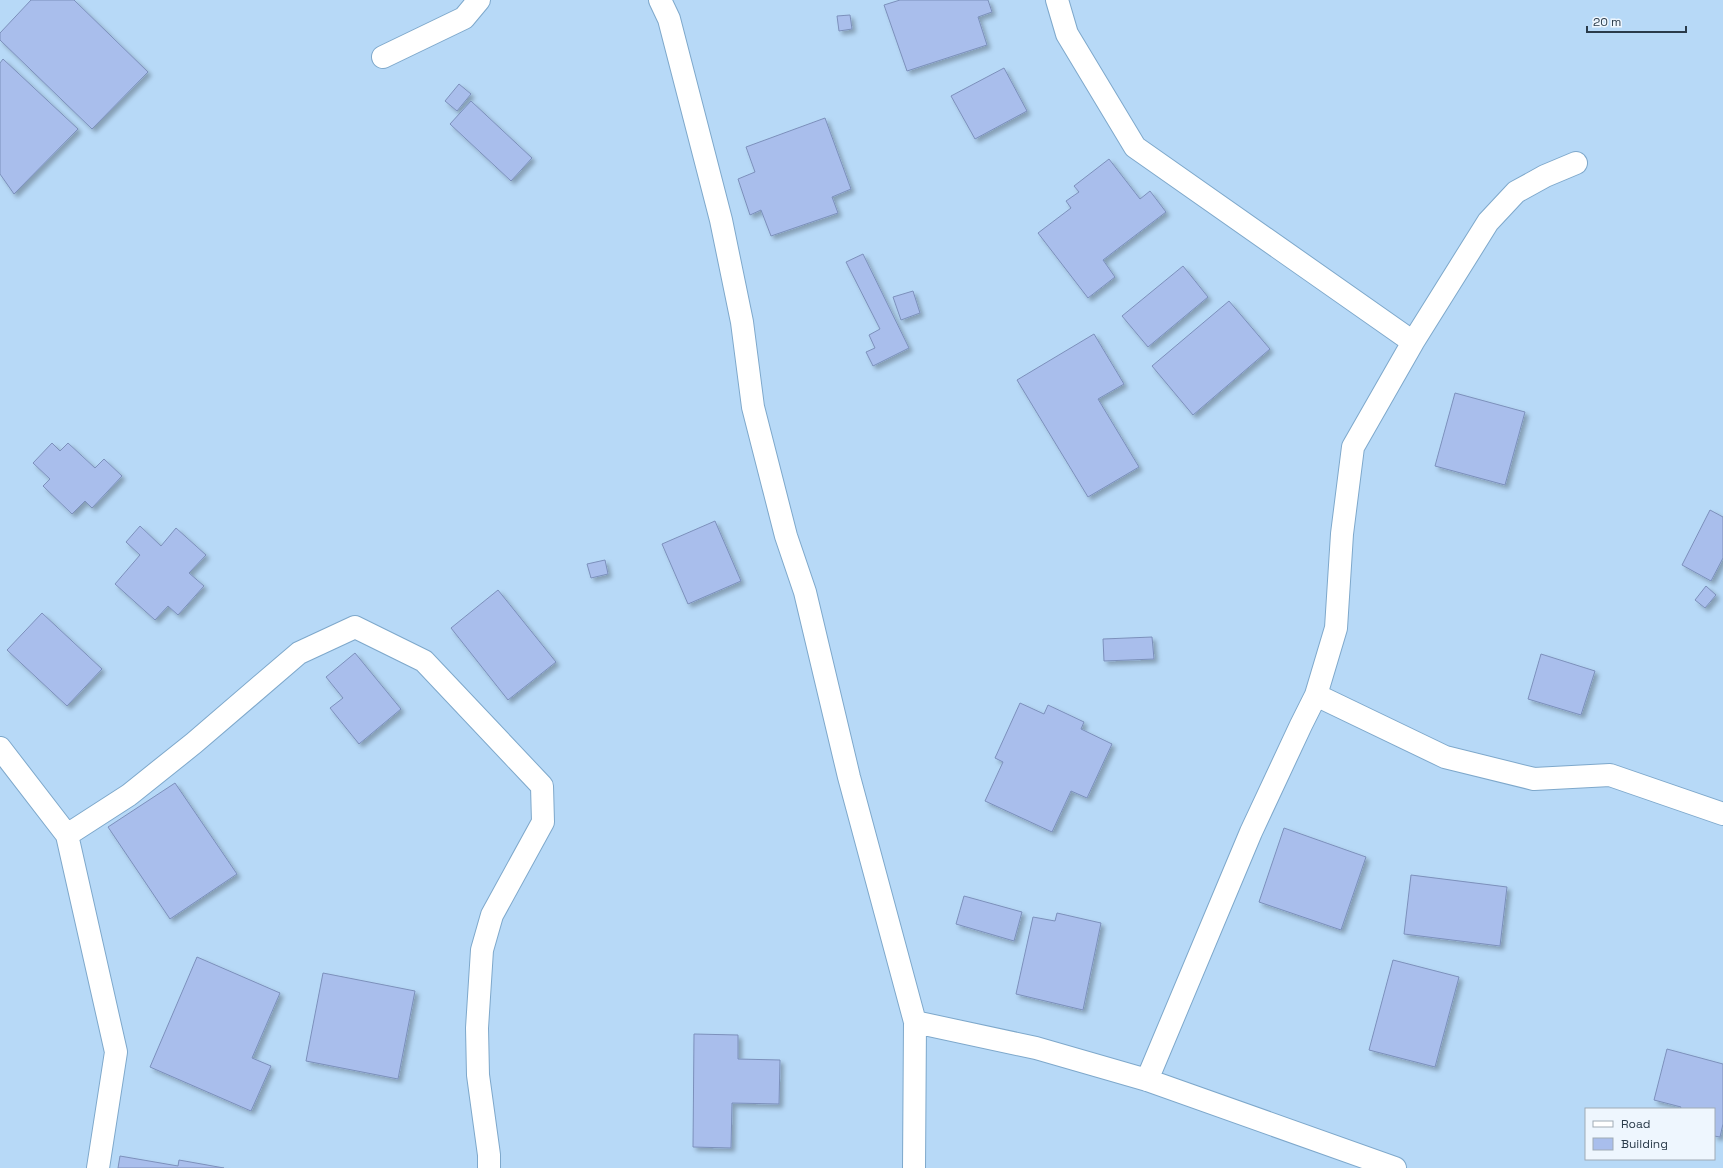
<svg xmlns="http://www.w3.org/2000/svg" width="1723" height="1168" font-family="'Space Grotesk',sans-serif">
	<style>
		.building { fill: #a9beec; stroke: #7c90bb; filter: url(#shadow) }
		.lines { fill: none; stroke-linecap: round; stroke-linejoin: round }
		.minor-casing { stroke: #7ea8cb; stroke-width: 24 }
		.minor { stroke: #fff; stroke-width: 22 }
	</style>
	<defs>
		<filter id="shadow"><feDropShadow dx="3.5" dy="3.5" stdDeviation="2" flood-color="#0004"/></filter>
	</defs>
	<rect width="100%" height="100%" fill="#b7d9f7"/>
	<!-- building -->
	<path class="building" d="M31 0H74L148 72 92 129 0 40V33Z
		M900 0H988L992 12 978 17 987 45 907 71 884 5Z
		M850 15 852 29 839 31 837 16Z
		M3 59 78 129 14 194 0 174V63Z
		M1004 68 1027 111 975 139 951 96Z
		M459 84 471 94 457 111 445 101Z
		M471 101 532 158 511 181 450 124Z
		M825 118 851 189 832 197 838 213 771 236 761 210 750 215 738 179 755 172 746 147Z
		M1109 159 1140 199 1150 191 1166 212 1103 260 1115 277 1088 298 1038 233 1071 208 1066 201 1079 192 1074 186Z
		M863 254 909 348 873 366 866 352 875 348 869 335 880 329 846 262Z
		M1183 266 1208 297 1148 347 1122 316Z
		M913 291 920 313 901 320 893 297Z
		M1229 301 1270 349 1193 415 1152 366Z
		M1094 334 1124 384 1098 399 1139 467 1088 497 1017 380Z
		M1455 393 1525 412 1505 485 1435 466Z
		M52 443 60 451 68 443 95 468 104 459 122 476 92 508 85 501 72 514 43 486 50 479 33 463Z
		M1710 510 1723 517V558L1711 581 1682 565Z
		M715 521 741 581 688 604 662 544Z
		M140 526 161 546 176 528 206 555 189 573 204 586 178 615 168 606 155 620 115 584 140 555 126 542Z
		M605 560 608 574 591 578 587 564Z
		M1706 586 1716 595 1705 608 1695 600Z
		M498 590 556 662 508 700 451 628Z
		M42 613 102 669 67 706 7 650Z
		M1152 637 1154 659 1104 661 1103 639Z
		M355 653 401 709 359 744 330 708 343 698 326 677Z
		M1541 654 1595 671 1581 715 1528 699Z
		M1020 703 1044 714 1048 705 1084 722 1081 729 1112 744 1087 798 1071 791 1052 832 985 801 1003 762 995 758Z
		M175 783 237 874 170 919 108 827Z
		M1284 828 1366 857 1341 930 1259 902Z
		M1411 875 1507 887 1500 946 1404 934Z
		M964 896 1022 912 1014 941 956 924Z
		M1057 913 1101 923 1083 1010 1016 994 1033 917 1055 921Z
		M197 957 280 993 252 1058 271 1066 251 1111 150 1067Z
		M1393 960 1459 977 1435 1067 1369 1050Z
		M323 973 415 991 398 1079 306 1061Z
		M694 1034 738 1035V1059L780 1060 779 1104 732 1103 731 1148 693 1147Z
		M1667 1049 1723 1064V1124L1720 1137 1714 1136V1109H1680L1681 1107 1654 1100Z
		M120 1156 178 1166 179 1160 224 1168H118Z"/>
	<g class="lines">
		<!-- minor casing -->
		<g class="minor-casing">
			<path id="minor" d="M660 0 669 19 721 220 742 322 753 407 786 536 805 592 849 777 915 1022 914 1168
				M1057 0 1067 34 1135 147 1413 342
				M383 57 464 18 479 0
				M1316 695 1445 757 1534 779 1610 775 1723 814
				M0 748 67 835 116 1052 98 1168
				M67 835 129 795 194 743 299 653 355 627 424 661 542 786 543 822 492 915 482 950 477 1028 478 1075 489 1155V1168
				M915 1022 1036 1048 1147 1080 1395 1168
				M1147 1080 1251 832 1301 725 1316 695 1336 628 1342 534 1353 447 1413 342 1488 222 1516 192 1545 176 1576 163"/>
		</g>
		<!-- minor -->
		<use href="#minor" class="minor"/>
	</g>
	<!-- legend -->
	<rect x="1585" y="1108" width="130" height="52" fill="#eef6fe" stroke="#a0abb6"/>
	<rect x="1593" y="1121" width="20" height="6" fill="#ffffff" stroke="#a0abb6"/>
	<text x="1621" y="1128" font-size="12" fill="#2a3b4a">Road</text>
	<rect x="1593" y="1138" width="20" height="12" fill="#a9beec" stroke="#a0abb6"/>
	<text x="1621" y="1148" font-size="12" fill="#2a3b4a">Building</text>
	<!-- scale -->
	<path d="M1587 26v6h99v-6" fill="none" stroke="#2a3b4a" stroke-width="2"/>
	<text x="1593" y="26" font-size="12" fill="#2a3b4a" stroke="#eef6fe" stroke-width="3" paint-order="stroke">20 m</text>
</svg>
